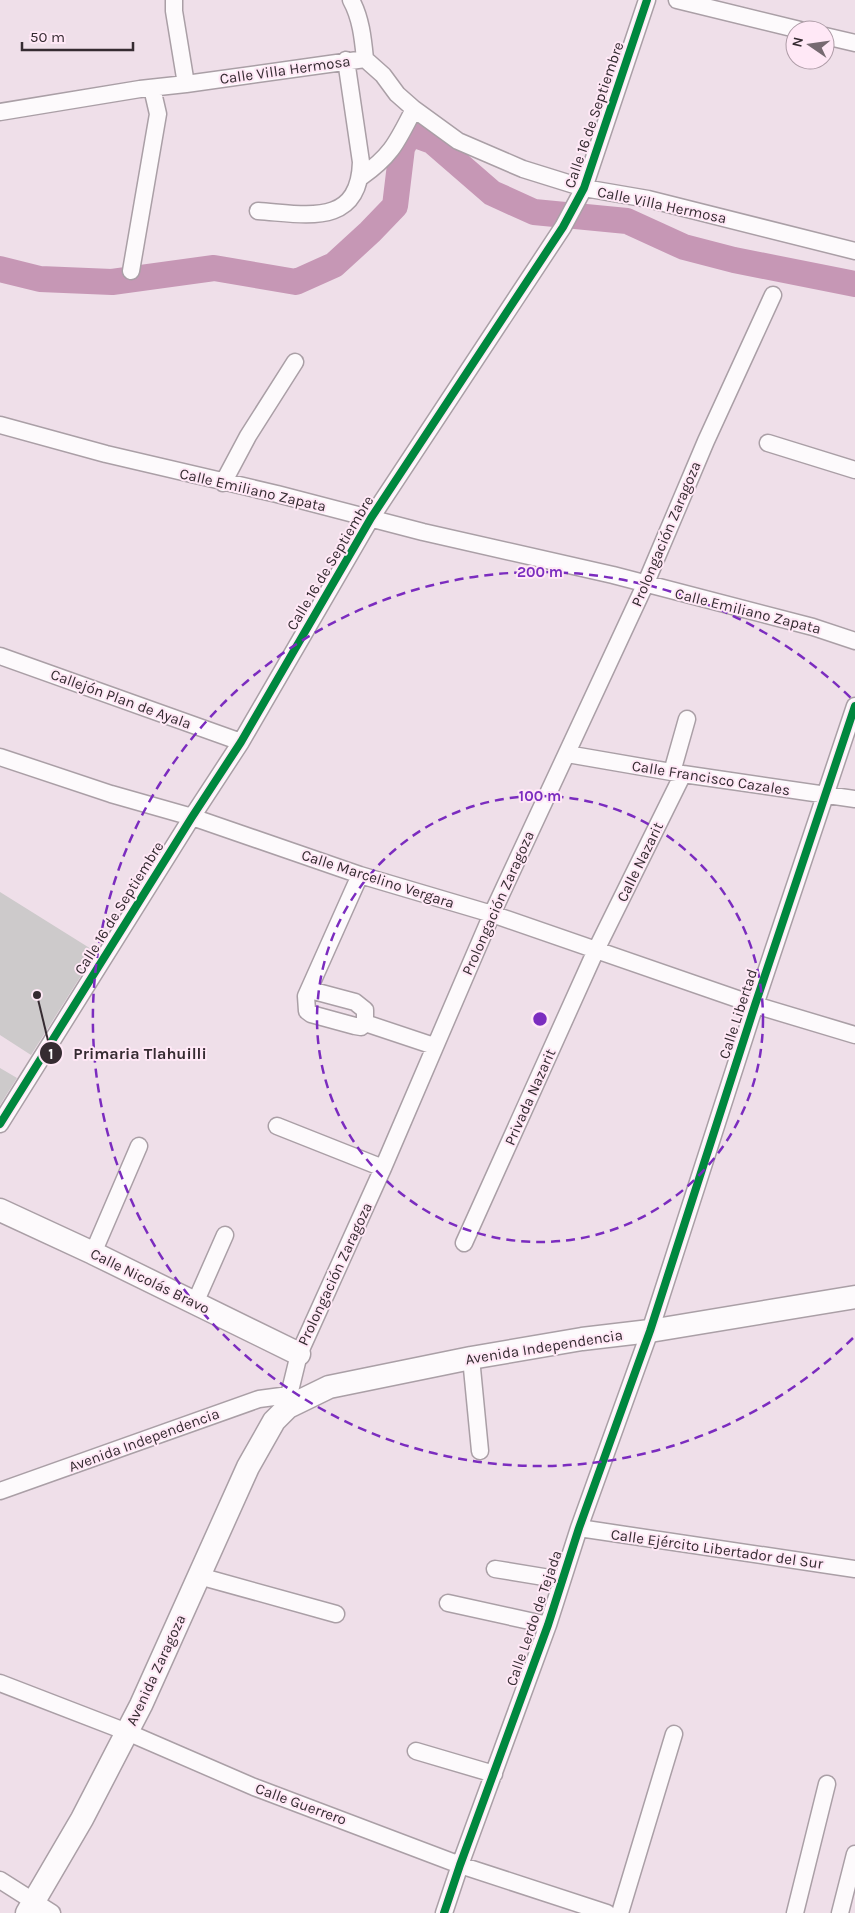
<svg xmlns="http://www.w3.org/2000/svg" width="855" height="1913" font-family="Karla,sans-serif">
	<style>
		.lines { fill: none; stroke-linecap: round; stroke-linejoin: round }
		.river { stroke: #c697b5; stroke-width: 26 }
		.building { fill: #cdcacb }
		.minor-casing { stroke: #aa9fa6; stroke-width: 19 }
		.secondary-casing { stroke: #aa9fa6; stroke-width: 25 }
		.minor { stroke: #fdfafc; stroke-width: 16 }
		.secondary { stroke: #fdfafc; stroke-width: 22 }
		.cycleway-casing { stroke: #ffe8f6; stroke-width: 11 }
		.cycleway { stroke: #00873e; stroke-width: 8 }
		.ring { fill: none; stroke: #7b2cbf; stroke-width: 2.5; stroke-dasharray: 9 6 }
		.labels { text-anchor: middle; stroke-width: 4; stroke-linejoin: round; paint-order: stroke }
		.street-label { font-size: 15px; fill: #352b31; stroke: #ffe8f6 }
		.centre { fill: #7b2cbf; stroke: #ffe8f6; stroke-width: 2.5 }
		.ring-label { font-size: 15px; text-anchor: middle; font-weight: bold; fill: #7b2cbf; stroke: #ffe8f6; stroke-width: 4; stroke-linejoin: round; paint-order: stroke }
		.leader { fill: none; stroke: #352b31; stroke-width: 2 }
		.callout-dot { fill: #352b31; stroke: #ffe8f6; stroke-width: 2 }
		.mark-label { font-size: 15px; text-anchor: middle; font-weight: bold; fill: #fff }
		.callout-label { font-size: 16px; text-anchor: middle; font-weight: bold; fill: #352b31; stroke: #ffe8f6; stroke-width: 4; stroke-linejoin: round; paint-order: stroke }
	</style>
	<rect width="100%" height="100%" fill="#efdfe9"/>
	<g class="lines">
		<!-- river -->
		<path class="river" d="M0 269 40 279 112 282 214 268 296 282 334 265 370 232 395 206 402 148 410 133 432 141 492 193 534 212 627 221 684 247 734 260 855 284"/>
	</g>
	<!-- building -->
	<path class="building" d="M0 892 96 952 31 1055 0 1035Z
		M0 1068 17 1078 0 1105Z"/>
	<g class="lines">
		<!-- minor casing -->
		<g class="minor-casing">
			<path id="minor" d="M174 0V11L186 84
				M351 0C361 18 363 39 365 59
				M677 0 800 30
				M825 36 855 43
				M0 112 140 89 186 84 365 59 383 75 397 94 414 109 458 141 523 169 584 188 648 199 855 251
				M361 177C392 155 397 142 414 109
				M258 211C305 214 359 228 361 162L346 60
				M131 271 158 114 152 88
				M0 425 106 454 277 494 423 532 613 575 813 627 855 641
				M768 443 855 470
				M223 483 248 436 295 362
				M0 656 241 742
				M567 754 683 774 855 799
				M0 757 111 794 192 817 360 875 492 914 755 1005 855 1035
				M672 772 687 719
				M310 990 355 1002 365 1010V1023L361 1027 355 1026 311 1014 307 1011 306 996 360 875
				M365 1023 434 1046
				M0 1124 192 817 241 742 371 518 563 227 584 188 647 0
				M277 1126 383 1168
				M464 1243 596 950 683 774
				M93 1253 139 1146
				M195 1303 225 1235
				M471 1358 480 1451
				M288 1407 289 1395 299 1354 383 1168 492 914 645 585 706 441 773 295
				M0 1491 259 1399 289 1395
				M579 1528 855 1569
				M495 1569 562 1580
				M199 1576 336 1614
				M448 1603 548 1625
				M0 1683 127 1732 254 1787 460 1865 607 1913
				M416 1751 494 1774
				M0 1880 52 1913
				M444 1913 460 1865 548 1625 579 1528 650 1331 755 1005 855 706
				M620 1913 674 1734
				M795 1913 827 1784
				M840 1913 855 1854"/>
		</g>
		<!-- secondary casing -->
		<g class="secondary-casing">
			<path id="secondary" d="M0 1210 93 1253 299 1354
				M27 1913 82 1819 141 1705 248 1467 274 1421 288 1407 329 1387 471 1358 582 1339 650 1331 855 1297"/>
		</g>
		<!-- minor -->
		<use href="#minor" class="minor"/>
		<!-- secondary -->
		<use href="#secondary" class="secondary"/>
		<!-- cycleway casing -->
		<g class="cycleway-casing">
			<path id="cycleway" d="M0 1124 192 817 241 742 371 518 563 227 584 188 647 0
				M444 1913 460 1865 548 1625 579 1528 650 1331 755 1005 855 706"/>
		</g>
		<!-- cycleway -->
		<use href="#cycleway" class="cycleway"/>
	</g>
	<!-- distance rings -->
	<g class="ring">
		<circle cx="540" cy="1019" r="223"/>
		<path d="M853 1338A447 447 0 1 1 853 700"/>
	</g>
	<g class="labels">
		<!-- street labels -->
		<g class="street-label">
			<text transform="translate(285 70) rotate(-8)" y="5">Calle Villa Hermosa</text>
			<text transform="translate(594 115) rotate(-71)" y="5">Calle 16 de Septiembre</text>
			<text transform="translate(662 205) rotate(12)" y="5">Calle Villa Hermosa</text>
			<text transform="translate(253 490) rotate(13)" y="5">Calle Emiliano Zapata</text>
			<text transform="translate(666 534) rotate(-67)" y="5">Prolongación Zaragoza</text>
			<text transform="translate(330 563) rotate(-59)" y="5">Calle 16 de Septiembre</text>
			<text transform="translate(748 611) rotate(14)" y="5">Calle Emiliano Zapata</text>
			<text transform="translate(121 699) rotate(20)" y="5">Callejón Plan de Ayala</text>
			<text transform="translate(711 778) rotate(9)" y="5">Calle Francisco Cazales</text>
			<text transform="translate(640 862) rotate(-64)" y="5">Calle Nazarit</text>
			<text transform="translate(378 879) rotate(18)" y="5">Calle Marcelino Vergara</text>
			<text transform="translate(498 903) rotate(-66)" y="5">Prolongación Zaragoza</text>
			<text transform="translate(119 908) rotate(-58)" y="5">Calle 16 de Septiembre</text>
			<text transform="translate(738 1014) rotate(-72)" y="5">Calle Libertad</text>
			<text transform="translate(530 1097) rotate(-66)" y="5">Privada Nazarit</text>
			<text transform="translate(335 1274) rotate(-65)" y="5">Prolongación Zaragoza</text>
			<text transform="translate(150 1281) rotate(26)" y="5">Calle Nicolás Bravo</text>
			<text transform="translate(544 1347) rotate(-9)" y="5">Avenida Independencia</text>
			<text transform="translate(144 1440) rotate(-20)" y="5">Avenida Independencia</text>
			<text transform="translate(717 1549) rotate(8)" y="5">Calle Ejército Libertador del Sur</text>
			<text transform="translate(534 1618) rotate(-71)" y="5">Calle Lerdo de Tejada</text>
			<text transform="translate(156 1670) rotate(-65)" y="5">Avenida Zaragoza</text>
			<text transform="translate(301 1804) rotate(20)" y="5">Calle Guerrero</text>
		</g>
	</g>
	<circle cx="540" cy="1019" r="8" class="centre"/>
	<g class="ring-label">
		<text x="540" y="577">200 m</text>
		<text x="540" y="801">100 m</text>
	</g>
	<!-- callouts -->
	<path class="leader" d="M37 995L51 1053"/>
	<g class="callout-dot">
		<circle cx="37" cy="995" r="5"/>
		<circle cx="51" cy="1053" r="12"/>
	</g>
	<g class="mark-label">
		<text x="51" y="1059">1</text>
	</g>
	<g class="callout-label">
		<text x="140" y="1059">Primaria Tlahuilli</text>
	</g>
	<!-- north arrow -->
	<g transform="translate(810 45) rotate(283)"><circle r="24" fill="#ffe8f6" stroke="#ae9ca7"/>
	<path d="M0-4L9 19L0 12L-9 19Z" fill="#766a71"/>
	<text y="-8" font-size="14" font-weight="bold" text-anchor="middle" fill="#352b31">N</text>
	</g>
	<!-- scale -->
	<path d="M22 42v8h111v-8" fill="none" stroke="#352b31" stroke-width="2.5"/>
	<text x="30" y="42" font-size="15" fill="#352b31" stroke="#ffe8f6" stroke-width="4" paint-order="stroke">50 m</text>
</svg>
